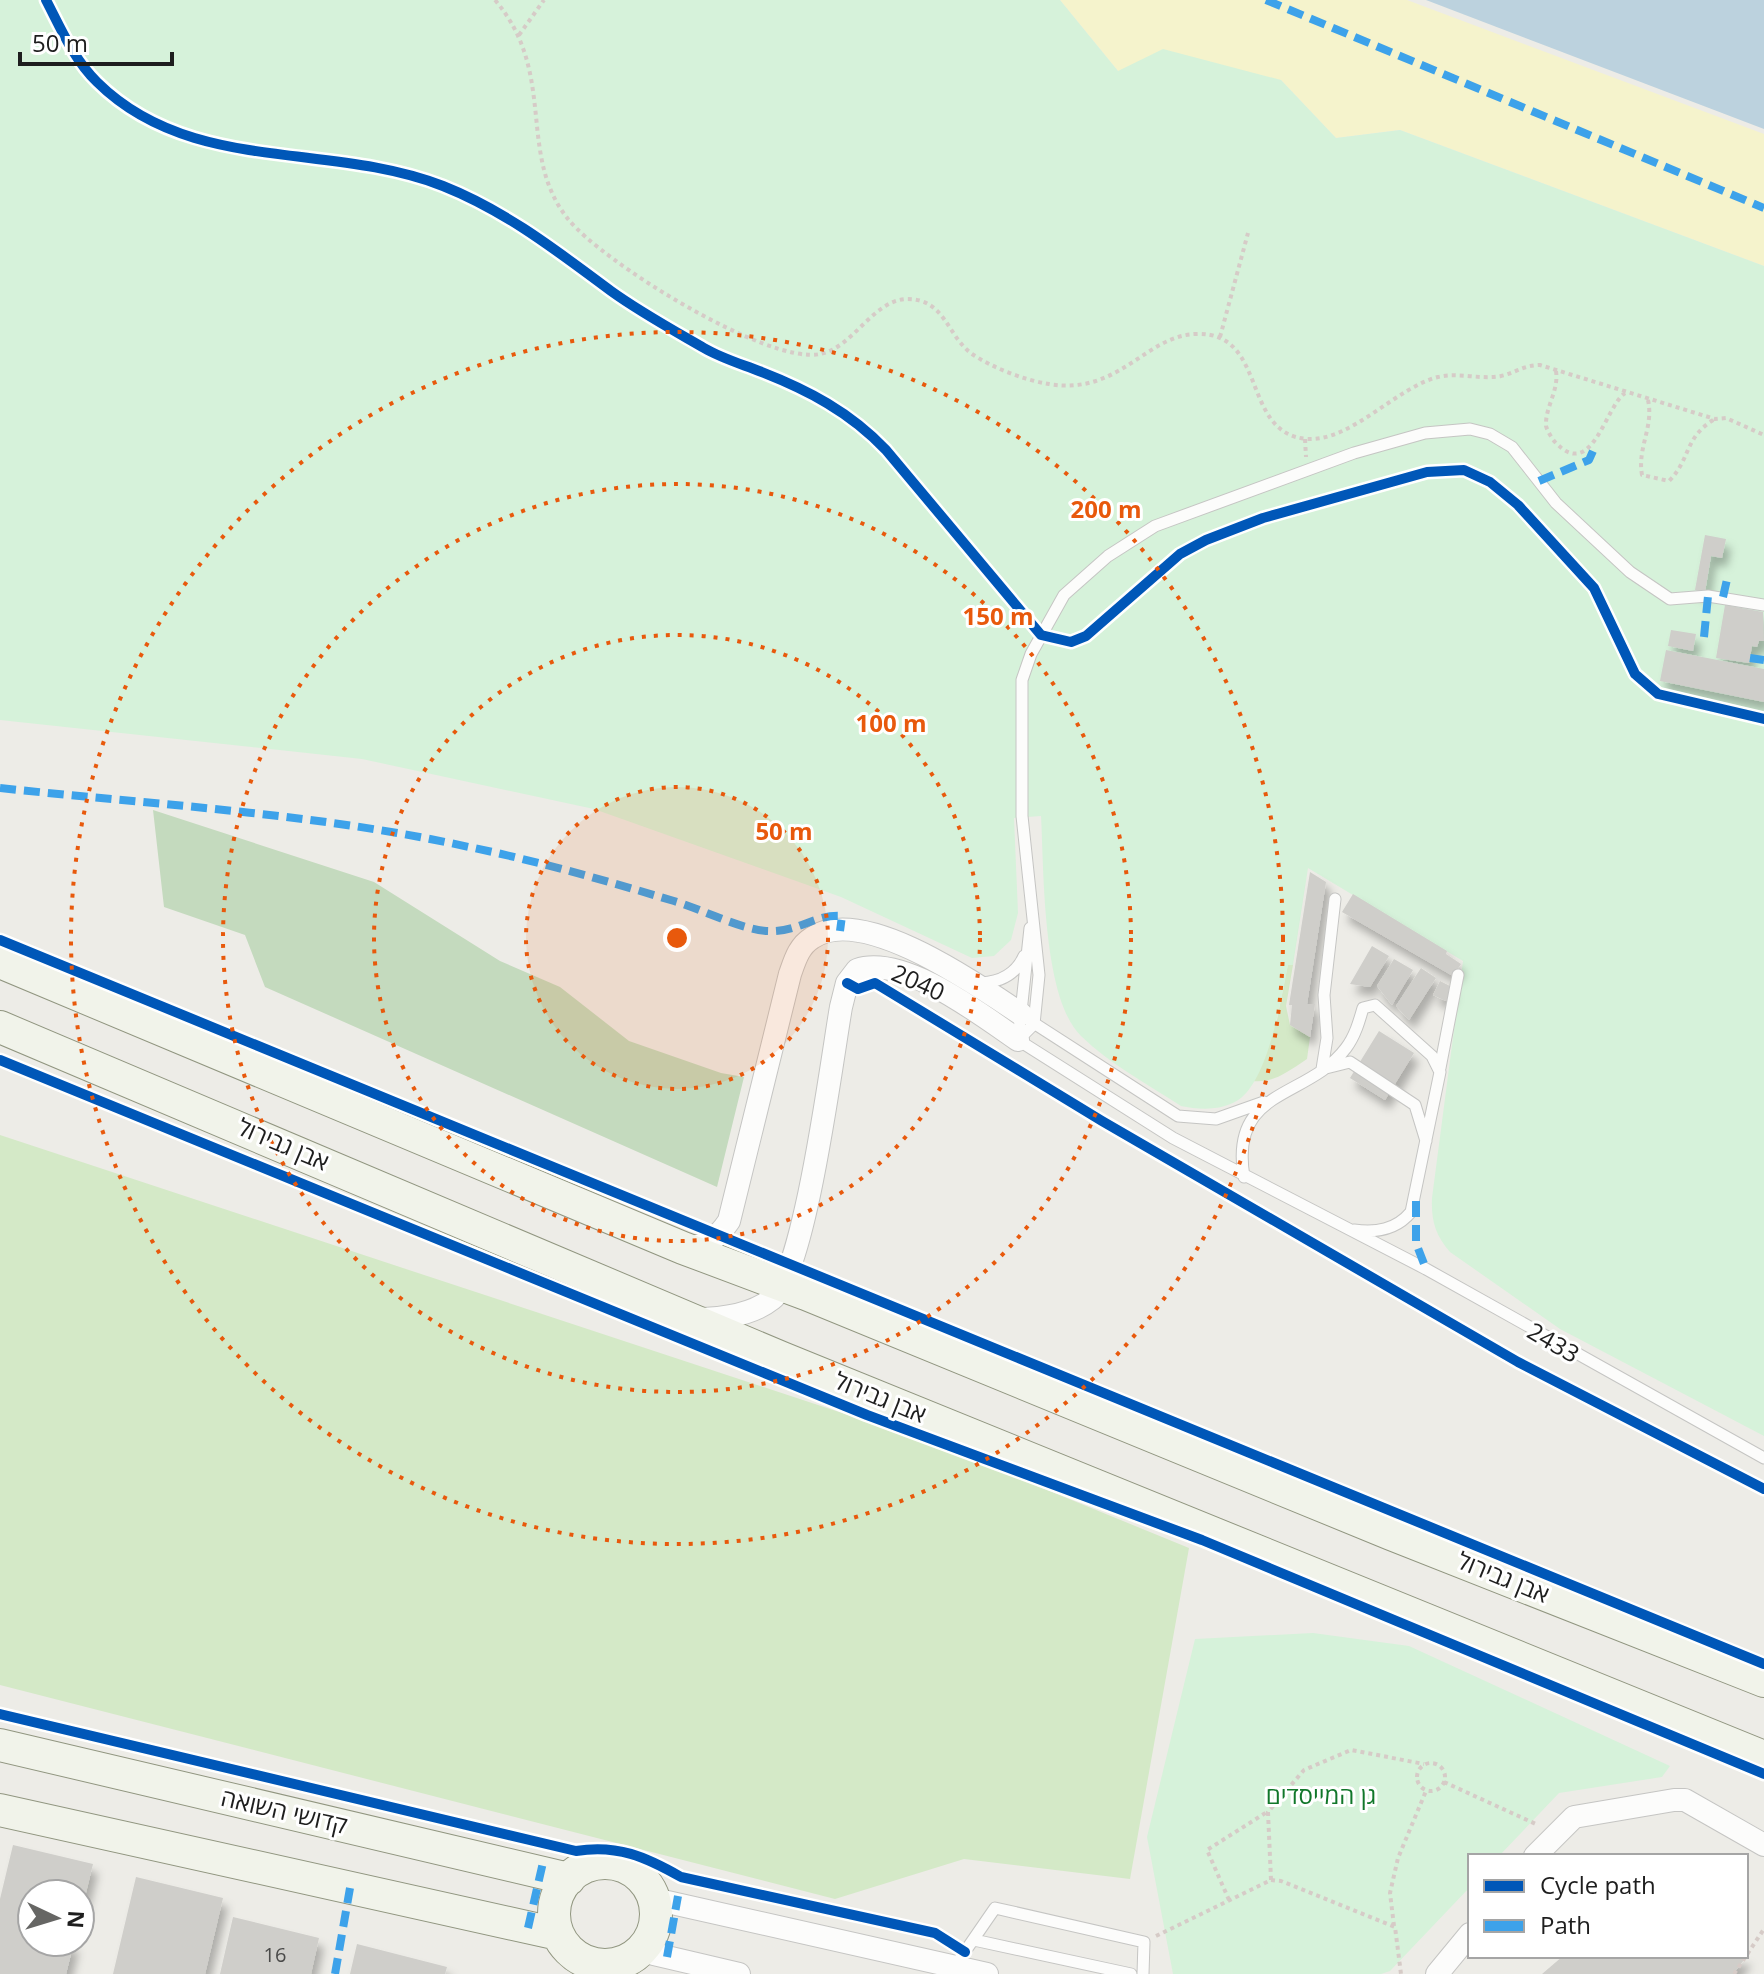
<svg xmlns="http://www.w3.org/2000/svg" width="1764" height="1974" font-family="'Open Sans',Heebo,sans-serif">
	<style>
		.grass { fill: #d4e9c7 }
		.forest { fill: #c4dabe }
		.sand { fill: #f5f3cc }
		.park { fill: #d6f2da }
		.water { fill: #bcd2de }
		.building { fill: #cfceca; filter: url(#shadow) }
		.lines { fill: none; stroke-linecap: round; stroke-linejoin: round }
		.lane-casing { stroke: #c5c5c3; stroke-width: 13 }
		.street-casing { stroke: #c5c5c3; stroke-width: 24 }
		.secondary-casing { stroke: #919680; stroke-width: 34 }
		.path { stroke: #d6cbc7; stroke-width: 4; stroke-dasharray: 4 4; stroke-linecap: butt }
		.lane { stroke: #fcfcfb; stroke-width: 11 }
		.street { stroke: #fcfcfb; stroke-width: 22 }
		.secondary { stroke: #f1f3ea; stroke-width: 32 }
		.quiet { stroke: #3da2ea; stroke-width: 8; stroke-dasharray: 16 8; stroke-linecap: butt }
		.cycleway-casing { stroke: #fff; stroke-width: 15 }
		.cycleway { stroke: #0057b8; stroke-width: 10 }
		.ring { fill: none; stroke: #e8590c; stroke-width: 4; stroke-dasharray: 4 8 }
		.labels { text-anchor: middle; stroke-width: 6; stroke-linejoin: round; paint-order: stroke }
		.number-label { font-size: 20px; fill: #4a4a49 }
		.street-label { font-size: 24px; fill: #1e1e1e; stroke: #fff }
		.park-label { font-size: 24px; fill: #11772a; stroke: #fff }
		.centre { fill: #e8590c; stroke: #fff; stroke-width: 4 }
		.ring-label { font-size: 24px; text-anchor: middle; font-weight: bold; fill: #e8590c; stroke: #fff; stroke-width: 6; stroke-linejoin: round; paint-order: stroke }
	</style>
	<defs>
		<filter id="shadow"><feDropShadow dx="5" dy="9" stdDeviation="4" flood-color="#0004"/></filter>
	</defs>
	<rect width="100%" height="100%" fill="#edece7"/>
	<!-- grass -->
	<path class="grass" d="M1288 964 1293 965 1286 1006 1290 1025 1310 1037 1307 1059C1276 1080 1265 1088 1228 1075L1277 1020Z
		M0 1135 930 1442 1189 1548 1130 1879 964 1859 835 1899 0 1685Z"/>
	<!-- forest -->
	<path class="forest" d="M153 810 374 882 500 961 560 987 629 1041 721 1073 744 1077 717 1187 265 987 245 935 164 907Z"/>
	<!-- sand -->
	<path class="sand" d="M1060 0H1407L1764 134V266L1400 130 1336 138 1281 80 1118 71Z"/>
	<!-- park -->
	<path class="park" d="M0 0H1060L1118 71 1163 49 1281 80 1336 138 1400 130 1764 266V1436L1560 1329 1450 1252C1435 1235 1431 1220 1432 1198L1463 961 1308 868 1293 965H1288C1281 999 1269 1075 1241 1098 1224 1111 1200 1110 1181 1106 1147 1084 1110 1064 1081 1036 1042 998 1044 869 1041 816L1014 818 1018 913 1011 940 994 956 972 958 841 897 594 809 362 759 0 720Z
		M1313 1633 1409 1646 1670 1766 1662 1777 1559 1793 1499 1856H1470V1887L1390 1971 1381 1974H1173L1147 1837 1195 1639Z"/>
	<!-- water -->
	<path class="water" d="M1426 0H1764V129Z"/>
	<!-- building -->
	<path class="building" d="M1705 535 1726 539 1722 558 1711 556 1705 592 1695 590Z
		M1725 605 1763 612 1764 641H1759L1757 647 1752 646 1749 663 1716 658Z
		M1671 630 1696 634 1693 651 1668 646Z
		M1666 650 1764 669V702L1660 681Z
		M1310 872 1326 882 1307 1004H1315L1310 1037 1290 1025 1292 1005H1289Z
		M1353 894 1447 951 1446 954 1461 964 1453 976 1342 912Z
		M1372 946 1389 956 1370 987 1350 984Z
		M1394 959 1413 970 1392 1005 1377 986Z
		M1421 968 1436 978 1409 1020 1396 1006Z
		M1440 981 1452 987 1446 1001 1433 995Z
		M1379 1031 1414 1053 1385 1100 1350 1078Z
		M13 1845 93 1864 81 1913 80 1894H32V1942H74L66 1974H0V1899Z
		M136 1877 223 1898 205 1974H113Z
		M233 1917 319 1938 311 1974H220Z
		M357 1944 447 1967 445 1974H350Z
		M1563 1956H1747L1733 1974H1542Z"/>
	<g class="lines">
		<!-- lane casing -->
		<g class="lane-casing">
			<path id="lane" d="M1335 899 1324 995 1327 1038 1322 1069 1350 1062 1415 1105 1426 1141
				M981 983C1000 982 1016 974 1024 956
				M1029 1020 1178 1116 1216 1119 1264 1102
				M1018 1040 1034 1024 1039 975 1022 816V680L1031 654 1064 595 1108 556 1155 526 1354 453 1425 433 1470 429 1490 434 1512 447 1556 503 1630 572 1670 599 1708 596 1764 605
				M1018 1040 1173 1138 1426 1269 1764 1458
				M1018 1040 1030 928
				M1440 1068 1458 975
				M1244 1177C1229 1087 1307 1100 1346 1048 1355 1036 1359 1022 1363 1008L1375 1005 1432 1056 1440 1072 1411 1212C1396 1230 1376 1233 1354 1230
				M974 1940 1131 1974
				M955 1966 995 1908 1144 1942 1143 1974"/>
		</g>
		<!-- street casing -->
		<g class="street-casing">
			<path id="street" d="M683 1248C706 1247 716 1240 729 1221L790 974C795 960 799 946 812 938 862 903 979 986 1021 1014
				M695 1319C720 1319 752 1315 772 1299 805 1273 832 1058 841 1007L847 983 857 970C903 954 980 1014 1018 1040
				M1535 1856 1574 1817 1674 1800H1685L1764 1845
				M654 1899 987 1974
				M641 1951 739 1974
				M587 1974 590 1963
				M1437 1974 1470 1934"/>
		</g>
		<!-- secondary casing -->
		<g class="secondary-casing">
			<path id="secondary" d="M0 962 683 1248 806 1294 1391 1534 1764 1681
				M0 1027 782 1358 1764 1757
				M0 1745 569 1879
				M0 1810 558 1934
				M554 1914a51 51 0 1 1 102 0a51 51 0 1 1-102 0Z"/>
		</g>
		<!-- path -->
		<path class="path" d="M495 0C558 74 516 154 568 219 601 261 767 365 820 354 853 348 872 301 906 299 945 298 947 336 972 354 993 368 1024 380 1049 384 1119 396 1146 335 1196 334 1269 331 1240 435 1308 439 1352 441 1397 387 1438 377 1458 372 1481 380 1501 376 1515 373 1524 365 1540 365L1715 419 1726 418 1764 435
			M519 35 544 0
			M1220 337 1248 233
			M1556 371C1559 391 1545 407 1546 426 1547 430 1552 439 1555 442 1592 482 1605 407 1625 393
			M1648 400C1654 427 1637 448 1642 475L1669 481C1691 459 1684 437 1715 419
			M1305 439 1306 457
			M1417 1777a14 14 0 1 1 28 0a14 14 0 1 1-28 0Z
			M1444 1782 1538 1825
			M578 1857C608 1847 640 1854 660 1880
			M1271 1880 1281 1881 1395 1927 1401 1974
			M1229 1900 1207 1850 1267 1812
			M1394 1926 1390 1893 1398 1858 1426 1791
			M1156 1936 1271 1880 1268 1812 1304 1770 1351 1750 1424 1764
			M1734 1974 1764 1929"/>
		<!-- lane -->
		<use href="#lane" class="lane"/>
		<!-- street -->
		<use href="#street" class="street"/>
		<!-- secondary -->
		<use href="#secondary" class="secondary"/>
		<!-- quiet -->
		<path class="quiet" d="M1266 0 1764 208
			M1539 481 1589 460 1596 444
			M1723 597 1728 575
			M1704 637 1708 596
			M1750 658 1764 660
			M0 788C157 805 314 813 469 847 538 861 607 881 674 901 701 909 740 929 766 931 798 933 814 914 842 916L840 931
			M1416 1201V1243L1426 1269
			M528 1928 544 1858
			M667 1957 678 1896
			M335 1974 350 1888"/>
		<!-- cycleway casing -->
		<g class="cycleway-casing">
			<path id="cycleway" d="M46 0C60 27 74 60 97 82 191 175 328 141 443 186 506 211 557 251 611 291 640 312 673 330 704 348 721 358 741 364 759 371 808 390 850 412 886 450L1041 635 1071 642 1086 636 1180 554 1206 540 1263 518 1427 472 1464 470 1490 482 1518 505 1594 588 1635 674 1658 694 1764 719
				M0 940 1764 1664
				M847 983 858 989 875 983 1102 1121 1518 1362 1764 1489
				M0 1060 867 1415 1202 1540 1764 1774
				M0 1714 576 1851C617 1844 646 1857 681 1877L935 1933 965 1952"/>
		</g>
		<!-- cycleway -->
		<use href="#cycleway" class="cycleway"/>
	</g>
	<!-- distance rings -->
	<circle cx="677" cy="938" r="151" fill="#e8590c" fill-opacity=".12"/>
	<g class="ring">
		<circle cx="677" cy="938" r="151"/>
		<circle cx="677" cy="938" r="303"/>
		<circle cx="677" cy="938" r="454"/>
		<circle cx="677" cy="938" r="606"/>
	</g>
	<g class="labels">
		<!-- number labels -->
		<g class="number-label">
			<text x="275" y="1962">16</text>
		</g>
		<!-- street labels -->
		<g class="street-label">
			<text transform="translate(918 983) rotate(24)" y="8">2040</text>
			<text transform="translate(283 1145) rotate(23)" y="8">אבן גבירול</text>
			<text transform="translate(1553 1343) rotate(30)" y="8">2433</text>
			<text transform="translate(880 1398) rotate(22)" y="8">אבן גבירול</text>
			<text transform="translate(1503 1578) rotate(22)" y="8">אבן גבירול</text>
			<text transform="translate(284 1812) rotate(13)" y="8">קדושי השואה</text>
		</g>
		<!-- park labels -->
		<g class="park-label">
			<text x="1321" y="1804">גן המייסדים</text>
		</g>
	</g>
	<circle cx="677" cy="938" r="12" class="centre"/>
	<g class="ring-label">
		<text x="1106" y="518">200 m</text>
		<text x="998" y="625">150 m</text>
		<text x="891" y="732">100 m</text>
		<text x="784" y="840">50 m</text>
	</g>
	<!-- legend -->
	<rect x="1468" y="1854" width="280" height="104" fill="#ffffff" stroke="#a5a5a5" stroke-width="2"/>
	<rect x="1484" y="1880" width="40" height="12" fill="#0057b8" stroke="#a5a5a5" stroke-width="2"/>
	<text x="1540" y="1894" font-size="24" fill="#1e1e1e">Cycle path</text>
	<rect x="1484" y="1920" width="40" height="12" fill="#3da2ea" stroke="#a5a5a5" stroke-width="2"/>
	<text x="1540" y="1934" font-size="24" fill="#1e1e1e">Path</text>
	<!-- north arrow -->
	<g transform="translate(56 1918) rotate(94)"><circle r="38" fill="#ffffff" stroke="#a5a5a5" stroke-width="2"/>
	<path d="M0-6L14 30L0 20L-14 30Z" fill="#666664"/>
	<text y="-12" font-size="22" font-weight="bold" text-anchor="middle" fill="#1e1e1e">N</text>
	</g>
	<!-- scale -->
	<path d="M20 52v12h152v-12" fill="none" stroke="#1e1e1e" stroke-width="4"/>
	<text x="32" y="52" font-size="24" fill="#1e1e1e" stroke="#ffffff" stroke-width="6" paint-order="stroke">50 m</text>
</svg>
